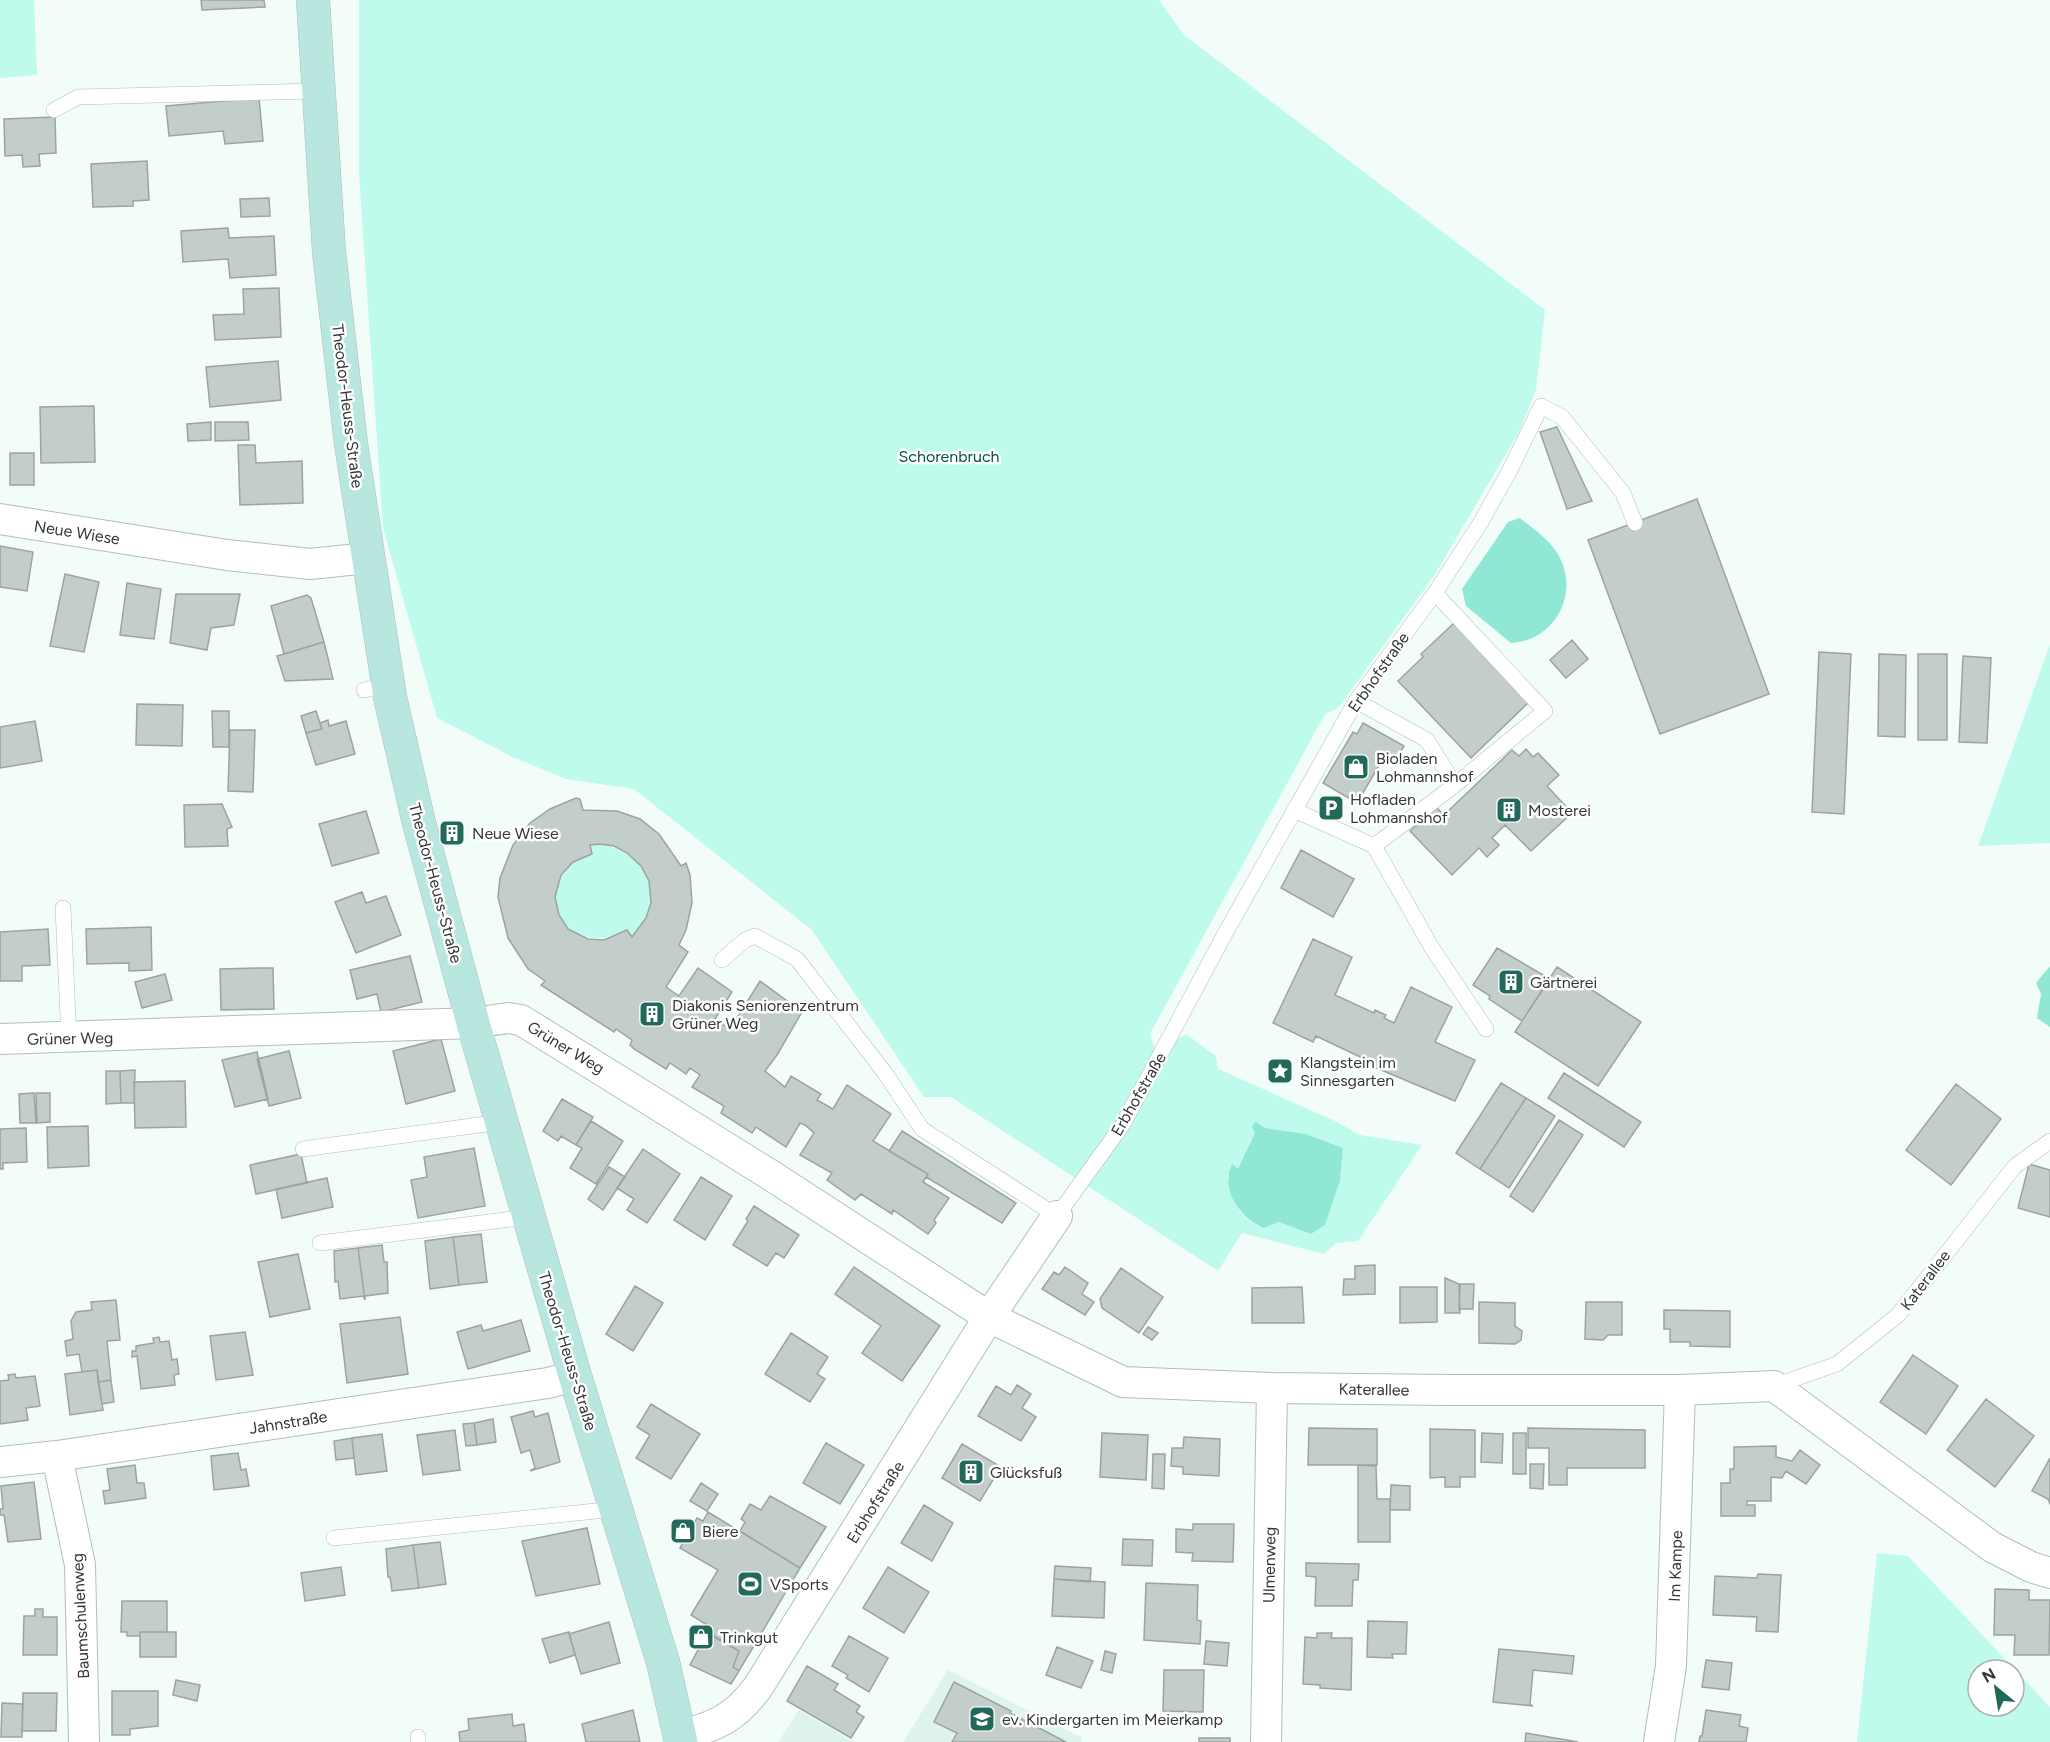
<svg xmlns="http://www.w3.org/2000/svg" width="2050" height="1742" font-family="Figtree,sans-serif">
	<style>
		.built { fill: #dff3ee }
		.green { fill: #befbed; fill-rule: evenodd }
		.water { fill: #8fe7d4 }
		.building { fill: #c3cecb; stroke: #9aa4a2; stroke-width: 1.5; fill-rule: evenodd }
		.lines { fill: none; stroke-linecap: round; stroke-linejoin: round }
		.service-casing { stroke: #b3bdbb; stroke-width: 16 }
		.minor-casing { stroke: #b3bdbb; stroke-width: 32 }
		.secondary-casing { stroke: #b3bdbb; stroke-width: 34 }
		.service { stroke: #fff; stroke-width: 15 }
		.minor { stroke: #fff; stroke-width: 30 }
		.secondary { stroke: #b8e7e0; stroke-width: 33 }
		.labels { text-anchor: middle; stroke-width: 5; stroke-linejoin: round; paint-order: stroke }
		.street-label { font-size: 16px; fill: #333736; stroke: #fff }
		.park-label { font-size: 16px; fill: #015347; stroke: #fff }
		.poi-label { font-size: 16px; fill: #333736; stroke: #fff; text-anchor: start }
	</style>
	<rect width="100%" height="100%" fill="#f2fdfa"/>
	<!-- built -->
	<path class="built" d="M948 1670 1083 1738 1081 1742H903Z
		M799 1710 854 1742H778Z"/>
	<!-- green -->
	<path class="green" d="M0 0H34L37 75 0 78Z
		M359 0H1159L1184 35 1545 310 1536 390 1519 432 1434 576 1338 708 1325 714 1150 1034 1156 1052 1186 1034 1216 1056 1218 1069 1337 1122 1360 1135 1422 1145 1358 1241 1336 1243 1324 1254 1242 1233 1218 1271 951 1097H924L812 930 634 789 566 779 513 757 437 718 383 528 359 175ZM1265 1128 1306 1134 1343 1148 1340 1181 1325 1225 1311 1234 1279 1222 1264 1228C1235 1216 1235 1203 1227 1175L1238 1170 1255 1133Z
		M2050 644V843L1978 846Z
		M600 844C634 849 664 883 646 918 643 925 637 931 632 937L627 930C587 953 536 921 561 875 567 864 581 854 590 845Z
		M1877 1553 1908 1556 2050 1707V1742H1857ZM1978 1670H2014V1706H1978Z"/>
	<!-- water -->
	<path class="water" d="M1520 518C1533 529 1552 541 1560 558 1579 595 1554 641 1511 643L1466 606 1462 589 1508 522Z
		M2050 966V1027L2037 1018 2041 994 2036 983Z
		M1256 1122 1265 1128 1306 1134 1343 1148 1340 1181 1325 1225 1311 1234 1279 1222 1264 1228C1240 1218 1220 1190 1232 1164L1238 1169 1255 1133 1252 1126Z"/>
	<!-- building -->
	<path class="building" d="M201 0H264L265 7 202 10Z
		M259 98 263 141 225 144 223 131 169 136 166 106Z
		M55 117 56 153 39 154 40 166 23 167 22 155 5 156 4 119Z
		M147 161 149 200 133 201V206L93 207 91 164Z
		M269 198 270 216 241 217 240 199Z
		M228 228 229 238 274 236 276 275 230 278 228 259 183 262 181 231Z
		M279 288 281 337 215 340 213 315 244 314 243 289Z
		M278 361 281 400 210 407 206 367Z
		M94 406 95 462 41 463 40 407Z
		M211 422V440L188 441 187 424Z
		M215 422H248L249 440 215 441Z
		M1557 427 1592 501 1567 509 1540 432Z
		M238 445H255L256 463 302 461 303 503 240 505Z
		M10 453H34V485H10Z
		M1697 499 1769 694 1660 734 1588 540Z
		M0 546 33 552 27 591 0 587Z
		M65 574 99 582 84 652 50 646Z
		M127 583 161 589 154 639 120 635Z
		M176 594H240L234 625 211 628 207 650 170 643Z
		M307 595 311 598 324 642 284 654 271 606Z
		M1454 623 1529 702 1471 758 1398 681 1423 657 1421 654Z
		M1572 640 1588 659 1566 678 1550 660Z
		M324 642 333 679 285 681 277 656Z
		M1819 652 1851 654 1844 814 1812 812Z
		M1879 654 1906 655 1905 737 1878 736Z
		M1918 654H1947V740H1918Z
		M1963 656 1991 658 1987 743 1959 742Z
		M137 704 183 705 182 746 136 745Z
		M212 711H229V747H213Z
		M316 711 322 729 306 733 301 716Z
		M328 720 329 726 346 721 355 754 316 765 306 733 322 729 320 723Z
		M35 721 42 761 0 768V727Z
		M1363 723 1404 746 1397 758 1387 752 1357 803 1323 783 1353 732 1357 734Z
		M230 730H255L253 792 228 791Z
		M1526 749 1533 757 1538 753 1559 775 1547 786 1572 813 1531 851 1505 825 1492 838 1499 845 1487 857 1479 848 1452 875 1410 831 1436 807 1444 815 1512 750 1519 756Z
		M576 798 580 799 583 810 617 811 640 819 659 834 681 866 686 863 690 875 692 903 686 930 679 945 688 952 666 987 679 996 698 968 732 992 715 1019 730 1029 760 981 802 1012 777 1055 765 1071 785 1087 791 1076 821 1094 817 1100 833 1109 847 1085 891 1114 873 1141 928 1174 923 1182 949 1198 934 1220 936 1223 928 1234 893 1210 892 1214 861 1194 855 1200 827 1180 832 1173 800 1155 814 1133 805 1125 800 1123 786 1147 756 1127 752 1133 721 1113 724 1106 692 1087 700 1075 690 1068 686 1074 670 1063 666 1069 634 1049 630 1045 632 1040 616 1029 614 1032 541 985 545 981 528 969 508 938 498 897 500 878 513 845 530 823 550 809ZM600 844 614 846 627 853 641 866 649 881 651 903 646 918 632 937 627 930 604 940 588 939 568 929 559 915 555 897 561 875 573 862 592 854 590 845Z
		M222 804 232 827 227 829 228 846 185 847 184 805Z
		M366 811 379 853 332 866 319 824Z
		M454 825 458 838 451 840 447 828Z
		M1301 850 1354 879 1333 917 1281 888Z
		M362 892 366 903 386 896 401 935 356 953 335 902Z
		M151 927 152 970 129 971V963L87 964 86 929Z
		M48 929 50 965 22 966V981H0V932Z
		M1313 939 1352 957 1335 995 1374 1013 1375 1010 1386 1015 1384 1018 1394 1023 1411 987 1452 1007 1435 1042 1475 1060 1455 1101 1374 1067 1375 1064 1316 1036 1313 1042 1273 1023Z
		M1497 948 1550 979 1522 1021 1489 999 1490 996 1473 985Z
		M410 956 422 1002 381 1012 377 994 357 999 350 970Z
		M1557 967 1641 1022 1598 1086 1515 1032Z
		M259 968H273L274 1009 221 1010 220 969Z
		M165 974 172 1000 142 1008 135 982Z
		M441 1039 455 1091 406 1104 393 1051Z
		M289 1051 301 1098 269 1106 257 1059Z
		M257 1052 268 1099 235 1107 222 1060Z
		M135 1070 134 1103H121L120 1071Z
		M106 1071H120L121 1103 106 1104Z
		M1564 1073 1641 1122 1624 1147 1548 1098Z
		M185 1081 186 1127 135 1128 134 1082Z
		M1501 1083 1526 1098 1480 1169 1456 1153Z
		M1956 1084 2001 1119 1951 1185 1906 1150Z
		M34 1093 36 1123H20L19 1094Z
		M36 1093H50V1122L37 1123Z
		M1526 1098 1555 1116 1509 1188 1480 1169Z
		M562 1099 593 1117 576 1145 561 1136 558 1141 543 1131Z
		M1559 1120 1583 1135 1533 1212 1510 1196Z
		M591 1121 623 1141 596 1184 570 1168 582 1148 576 1145Z
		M88 1126 89 1166 48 1168 47 1127Z
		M26 1128 27 1162 3 1163V1169H0V1129Z
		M902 1131 1016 1203 1002 1223 926 1177 928 1174 889 1151Z
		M474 1148 485 1206 418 1218 411 1180 427 1177 424 1157Z
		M643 1149 680 1174 647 1223 627 1210 634 1199 617 1188Z
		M301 1154 307 1183 256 1194 250 1165Z
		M2029 1164 2050 1170V1217L2018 1208Z
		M609 1167 625 1177 603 1210 588 1199Z
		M701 1177 732 1196 705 1240 674 1220Z
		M327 1178 333 1207 282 1218 276 1189Z
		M754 1206 799 1235 784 1258 776 1253 767 1266 733 1245 748 1221 746 1219Z
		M481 1234 487 1282 459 1285 453 1237Z
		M453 1237 459 1285 430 1289 425 1241Z
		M382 1245 384 1262H387L388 1293 365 1296V1300L358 1248Z
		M358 1248 365 1300 363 1296 340 1299 338 1281 335 1282 334 1251Z
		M298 1254 310 1309 270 1317 258 1262Z
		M1375 1265V1294L1343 1295 1344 1279H1355V1266Z
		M854 1267 940 1326 902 1381 862 1353 881 1326 835 1294Z
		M1065 1267 1088 1283 1082 1294 1094 1302 1085 1315 1042 1289 1054 1272 1059 1275Z
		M1121 1268 1163 1297 1139 1333 1102 1308 1100 1299Z
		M1445 1278 1459 1284 1460 1313H1445Z
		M1460 1284H1474L1473 1309H1459Z
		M635 1286 663 1303 633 1351 606 1334Z
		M1302 1287 1304 1323H1252V1288Z
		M1400 1287H1437V1322L1400 1323Z
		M116 1300 120 1340 107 1341 111 1380 98 1382 97 1370 82 1372 79 1354 67 1356 65 1341 73 1339 71 1321 76 1312 92 1310 91 1302Z
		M1479 1302 1515 1303V1326L1522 1331 1521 1340 1515 1344 1479 1343Z
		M1586 1302H1622V1335H1608L1603 1340 1585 1339Z
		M1664 1310 1730 1311V1347L1690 1346V1342H1670V1329H1664Z
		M400 1317 408 1374 347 1383 340 1324Z
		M521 1320 530 1351 468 1369 457 1332 481 1325 483 1331Z
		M1148 1327 1158 1333 1152 1340 1143 1334Z
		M245 1332 253 1375 216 1380 210 1336Z
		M791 1333 828 1357 817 1374 825 1379 810 1402 765 1374Z
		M159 1337 160 1342 169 1341 172 1360 177 1359 179 1374 174 1375 175 1385 141 1389 137 1356 132 1357V1351H136V1346L154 1343 153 1338Z
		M1913 1355 1958 1386 1926 1434 1880 1402Z
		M97 1370 103 1410 70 1415 65 1374Z
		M15 1374 16 1378 35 1376 40 1406 26 1408 28 1420 0 1424V1381L9 1380 8 1375Z
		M111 1380 114 1402 102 1404 98 1382Z
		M1017 1385 1031 1394 1022 1408 1036 1417 1021 1441 978 1416 996 1386 1011 1395Z
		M1986 1399 2034 1436 1995 1487 1947 1450Z
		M651 1404 700 1434 671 1479 636 1458 650 1435 637 1427Z
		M533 1411 535 1417 548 1413 560 1462 530 1471 535 1468 530 1450 521 1453 511 1417Z
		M493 1419 496 1442 477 1445 474 1423Z
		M474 1423 477 1445 466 1446 463 1424Z
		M1309 1428 1377 1429V1465H1308Z
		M1528 1428 1645 1430V1468H1567V1485H1549V1448H1528Z
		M1430 1429 1475 1430V1477H1460V1487H1445V1477L1430 1478Z
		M455 1430 460 1470 423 1475 417 1435Z
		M1102 1433 1148 1435 1146 1480 1100 1477Z
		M1482 1433 1503 1434 1502 1463 1481 1462Z
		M1513 1433H1526V1474H1513Z
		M382 1434 387 1471 356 1475 352 1438Z
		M1184 1437 1220 1439 1219 1476 1183 1474V1467L1171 1466 1172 1448H1183Z
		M352 1438 354 1458 336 1460 334 1441Z
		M826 1443 864 1465 840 1504 803 1483Z
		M962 1444 1001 1467 980 1501 942 1478Z
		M1776 1446V1457L1792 1461 1800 1450 1820 1465 1806 1484 1786 1471 1782 1478 1771 1477V1501H1747V1505H1755V1516H1721V1483H1730V1469H1734V1447Z
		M238 1453 241 1470 246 1469 249 1486 214 1490 211 1456Z
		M1153 1454H1165L1164 1489 1152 1488Z
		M2050 1458V1504L2048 1499 2032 1491Z
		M1530 1464H1544L1543 1489 1530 1488Z
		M135 1465 137 1483H144L146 1498 105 1504 103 1491 110 1490 107 1469Z
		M1358 1465 1376 1466 1377 1499H1390V1542H1358Z
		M34 1482 41 1539 8 1542 4 1515H0V1509H3L1 1486Z
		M701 1483 718 1494 707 1511 690 1501Z
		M1391 1485 1410 1486V1510H1390Z
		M770 1496 826 1527 800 1568 740 1531 745 1522 741 1519 750 1504 761 1510Z
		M924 1505 953 1523 932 1561 901 1543Z
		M708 1512 800 1568 739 1671 733 1667 739 1651 709 1633 712 1628 691 1615 718 1570 680 1548 697 1518 703 1521Z
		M1193 1524H1234L1233 1562 1192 1561 1193 1553 1176 1552V1529L1193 1530Z
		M587 1528 600 1584 536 1596 522 1541Z
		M1123 1539 1153 1540 1152 1566 1122 1565Z
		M440 1542 446 1584 419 1588 413 1545Z
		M413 1545 419 1588 392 1591 390 1577H388L386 1549Z
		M1306 1563 1359 1564 1358 1580H1353L1352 1606H1315L1316 1577 1306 1576Z
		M1055 1566 1091 1568 1090 1582 1054 1579Z
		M341 1567 345 1595 305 1601 301 1573Z
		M888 1567 929 1592 904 1633 863 1608Z
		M1758 1574 1781 1575 1778 1632 1756 1631 1757 1617 1713 1615 1715 1576 1757 1578Z
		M1054 1579 1105 1582 1104 1618 1052 1616Z
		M1146 1583 1198 1585 1197 1620 1201 1621 1200 1644 1144 1640Z
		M1995 1589 2029 1590V1600H2050L2049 1655H2014L2015 1635H1994Z
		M122 1601H167V1632H140V1636H127V1632H121Z
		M35 1609H43V1617H57V1655H23L24 1616H35Z
		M1368 1621 1407 1622 1406 1654H1392L1393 1658 1367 1657Z
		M609 1622 620 1663 581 1674 569 1634Z
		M140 1632H176V1657H140Z
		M569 1632 575 1655 550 1663 542 1639Z
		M707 1633 739 1651 733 1667 739 1671 731 1684 690 1665Z
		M1317 1633H1332L1331 1638H1352L1351 1690 1320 1688V1685L1303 1684 1305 1637 1317 1638Z
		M849 1636 888 1658 869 1692 846 1678 848 1675 832 1666Z
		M1206 1641 1229 1643 1227 1666 1204 1664Z
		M1057 1647 1093 1661 1081 1688 1046 1675Z
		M1499 1649 1574 1656 1572 1674 1533 1670 1530 1704 1533 1706 1493 1702Z
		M1105 1651 1116 1654 1112 1673 1101 1670Z
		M1706 1660 1732 1663 1729 1690 1702 1687Z
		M807 1666 838 1684 834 1690 860 1706 856 1712 864 1717 851 1738 787 1701Z
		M1164 1670H1204L1203 1712 1163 1711Z
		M176 1680 200 1685 197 1701 173 1695Z
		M954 1682 1011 1711 1010 1713 1066 1742H952L957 1733 934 1722Z
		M112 1691H158V1726L130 1729V1735H112Z
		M23 1693H57L56 1731H22Z
		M2 1703 23 1704 22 1737H1Z
		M633 1710 640 1742H586L582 1724Z
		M1706 1710 1741 1715 1739 1726 1748 1728 1746 1742H1699L1700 1736H1702Z
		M512 1714 513 1726 524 1724 526 1742H460L459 1732 469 1730 468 1719Z
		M1526 1733 1578 1742H1525Z
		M1199 1738H1230V1742H1199Z"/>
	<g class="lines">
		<!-- service casing -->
		<g class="service-casing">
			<path id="service" d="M54 110 78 97 317 91
				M1435 593 1545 711 1455 785
				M364 690 388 685
				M1356 701 1427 740 1455 785 1374 846
				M1294 810 1374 846 1432 948 1486 1029
				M63 908 69 1039
				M722 960 745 940 755 936 797 959 885 1073 922 1129 1057 1216 1123 1124 1227 930 1356 701 1435 593 1481 522 1510 470 1541 406 1562 417 1623 493 1635 523
				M303 1149 501 1122
				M320 1243 528 1217
				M1774 1386 1837 1364 1898 1315 2015 1166 2050 1141
				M334 1538 615 1509
				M418 1737V1742"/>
		</g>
		<!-- minor casing -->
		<g class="minor-casing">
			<path id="minor" d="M0 519 227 555 310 564 368 558
				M0 1039 473 1023 508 1018 521 1020 772 1176 989 1317 1123 1382 1272 1388 1449 1390H1680L1774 1386 1992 1547 2031 1567 2050 1573
				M57 1456 80 1565 84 1742
				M0 1462 57 1456 548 1383 575 1376
				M681 1736C718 1725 735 1718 758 1687L989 1317 1057 1216
				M1266 1742 1272 1388
				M1659 1742 1671 1666 1680 1390"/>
		</g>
		<!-- secondary casing -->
		<g class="secondary-casing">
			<path id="secondary" d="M313 0 329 252 351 444 390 697 418 819 473 1023 575 1376 663 1662 681 1742"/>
		</g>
		<!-- service -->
		<use href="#service" class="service"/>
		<!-- minor -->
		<use href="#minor" class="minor"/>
		<!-- secondary -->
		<use href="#secondary" class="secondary"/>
	</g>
	<!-- icons -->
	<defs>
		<g id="shop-square" transform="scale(1.35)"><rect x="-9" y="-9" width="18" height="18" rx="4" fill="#22685b" stroke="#fff"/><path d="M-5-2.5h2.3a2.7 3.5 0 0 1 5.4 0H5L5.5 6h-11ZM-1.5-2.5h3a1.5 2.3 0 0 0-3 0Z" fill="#fff"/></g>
		<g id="parking-square" transform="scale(1.35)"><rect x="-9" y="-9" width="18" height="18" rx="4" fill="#22685b" stroke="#fff"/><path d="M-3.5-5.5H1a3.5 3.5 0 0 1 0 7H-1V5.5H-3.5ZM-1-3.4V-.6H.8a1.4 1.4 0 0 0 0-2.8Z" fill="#fff"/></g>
		<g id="building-square" transform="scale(1.35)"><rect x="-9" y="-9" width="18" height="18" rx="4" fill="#22685b" stroke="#fff"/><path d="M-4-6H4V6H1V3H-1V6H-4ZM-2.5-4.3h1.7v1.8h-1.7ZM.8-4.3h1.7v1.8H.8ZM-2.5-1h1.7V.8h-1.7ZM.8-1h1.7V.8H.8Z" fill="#fff"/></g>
		<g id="sight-square" transform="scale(1.35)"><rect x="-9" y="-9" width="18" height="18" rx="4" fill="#22685b" stroke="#fff"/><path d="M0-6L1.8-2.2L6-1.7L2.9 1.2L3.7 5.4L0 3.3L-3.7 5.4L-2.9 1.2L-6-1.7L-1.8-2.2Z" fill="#fff"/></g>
		<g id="stadium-square" transform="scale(1.35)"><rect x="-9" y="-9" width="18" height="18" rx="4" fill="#22685b" stroke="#fff"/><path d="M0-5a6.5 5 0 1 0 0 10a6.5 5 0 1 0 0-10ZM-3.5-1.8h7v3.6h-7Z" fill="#fff"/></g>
		<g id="school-square" transform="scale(1.35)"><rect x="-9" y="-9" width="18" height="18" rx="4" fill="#22685b" stroke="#fff"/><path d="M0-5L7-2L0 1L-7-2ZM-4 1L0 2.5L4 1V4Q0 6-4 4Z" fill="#fff"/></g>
	</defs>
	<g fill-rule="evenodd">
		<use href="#shop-square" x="1356" y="767"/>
		<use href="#parking-square" x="1331" y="808"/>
		<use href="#building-square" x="1509" y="810"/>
		<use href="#building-square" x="452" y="833"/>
		<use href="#building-square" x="1511" y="982"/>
		<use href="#building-square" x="652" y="1014"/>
		<use href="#sight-square" x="1280" y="1071"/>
		<use href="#building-square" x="971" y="1472"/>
		<use href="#shop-square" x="683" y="1531"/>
		<use href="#stadium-square" x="750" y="1584"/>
		<use href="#shop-square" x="701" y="1637"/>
		<use href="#school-square" x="982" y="1719"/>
	</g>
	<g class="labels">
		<!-- street labels -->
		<g class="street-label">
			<text transform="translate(348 406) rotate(83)" y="6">Theodor-Heuss-Straße</text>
			<text transform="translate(77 532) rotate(9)" y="6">Neue Wiese</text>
			<text transform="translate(1378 672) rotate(-55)" y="6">Erbhofstraße</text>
			<text transform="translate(436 883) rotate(75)" y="6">Theodor-Heuss-Straße</text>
			<text transform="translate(70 1038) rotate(-1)" y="6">Grüner Weg</text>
			<text transform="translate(566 1047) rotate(31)" y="6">Grüner Weg</text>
			<text transform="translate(1138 1094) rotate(-60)" y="6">Erbhofstraße</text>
			<text transform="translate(1925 1280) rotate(-53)" y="6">Katerallee</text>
			<text transform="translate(568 1351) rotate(73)" y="6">Theodor-Heuss-Straße</text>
			<text transform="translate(1374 1389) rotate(1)" y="6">Katerallee</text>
			<text transform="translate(288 1422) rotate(-9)" y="6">Jahnstraße</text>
			<text transform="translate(875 1502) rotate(-58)" y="6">Erbhofstraße</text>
			<text transform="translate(1269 1565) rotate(-89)" y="6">Ulmenweg</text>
			<text transform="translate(1675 1566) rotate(-88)" y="6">Im Kampe</text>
			<text transform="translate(80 1616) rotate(-93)" y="6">Baumschulenweg</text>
		</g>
		<!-- park labels -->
		<g class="park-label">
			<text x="949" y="462">Schorenbruch</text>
		</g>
		<!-- poi labels -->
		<g class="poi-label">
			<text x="1376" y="764">Bioladen<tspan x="1376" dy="18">Lohmannshof</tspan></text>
			<text x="1350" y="805">Hofladen<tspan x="1350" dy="18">Lohmannshof</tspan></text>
			<text x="1528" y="816">Mosterei</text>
			<text x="472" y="839">Neue Wiese</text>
			<text x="1530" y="988">Gärtnerei</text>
			<text x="672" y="1011">Diakonis Seniorenzentrum<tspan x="672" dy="18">Grüner Weg</tspan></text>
			<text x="1300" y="1068">Klangstein im<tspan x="1300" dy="18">Sinnesgarten</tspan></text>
			<text x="990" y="1478">Glücksfuß</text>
			<text x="702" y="1537">Biere</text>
			<text x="770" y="1590">VSports</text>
			<text x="720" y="1643">Trinkgut</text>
			<text x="1002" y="1725">ev. Kindergarten im Meierkamp</text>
		</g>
	</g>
	<!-- north arrow -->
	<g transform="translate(1996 1688) rotate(330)"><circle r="28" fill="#ffffff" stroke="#adafaf" stroke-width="1.5"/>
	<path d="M0-4.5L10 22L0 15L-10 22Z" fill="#22685b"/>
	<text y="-9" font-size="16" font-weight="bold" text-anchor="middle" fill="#333736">N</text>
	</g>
</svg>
